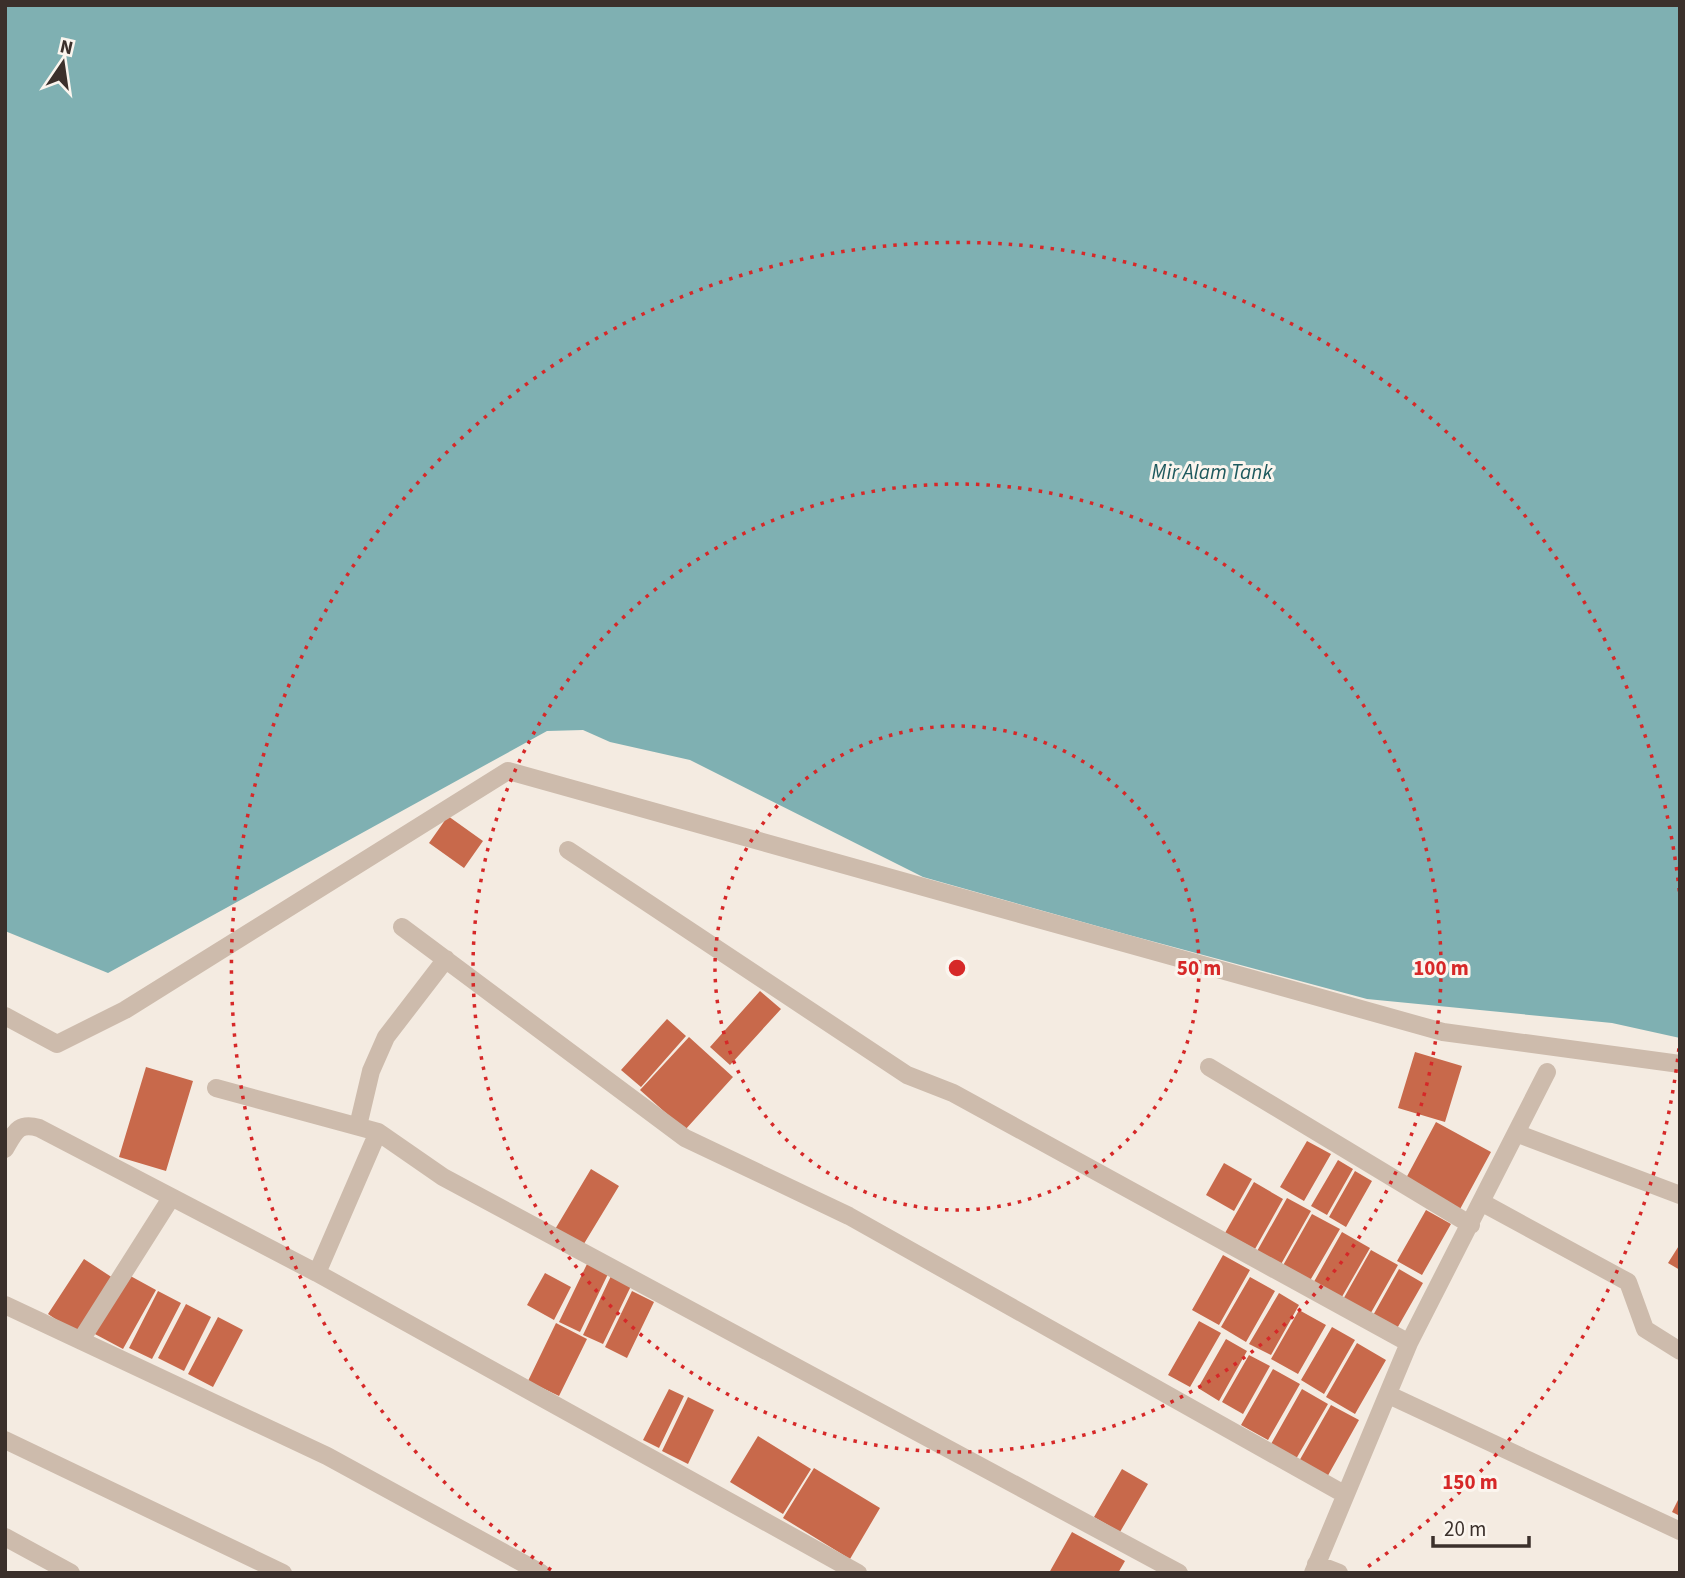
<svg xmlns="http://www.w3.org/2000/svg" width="1685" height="1578" font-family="'Source Sans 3',sans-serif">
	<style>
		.water { fill: #7fb0b2 }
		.building { fill: #c8694b }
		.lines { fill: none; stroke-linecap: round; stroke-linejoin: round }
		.street { stroke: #cdbbac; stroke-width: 18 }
		.ring { fill: none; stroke: #d62828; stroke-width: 3.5; stroke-dasharray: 3.5 7 }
		.labels { text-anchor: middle; stroke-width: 6; stroke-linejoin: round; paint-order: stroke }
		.water-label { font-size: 21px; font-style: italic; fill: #1f5a5e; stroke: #fbf5ee }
		.centre { fill: #d62828; stroke: #fbf5ee; stroke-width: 3.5 }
		.ring-label { font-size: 21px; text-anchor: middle; font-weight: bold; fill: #d62828; stroke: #fbf5ee; stroke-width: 6; stroke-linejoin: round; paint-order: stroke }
	</style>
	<rect width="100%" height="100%" fill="#f4ebe1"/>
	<!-- water -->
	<path class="water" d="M5 5H1680V1038L1612 1023 1367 999 1129 935 923 877 690 760 610 742 583 730 547 731 108 973 5 931Z"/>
	<!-- building -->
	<path class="building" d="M448 816 483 841 464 868 429 843Z
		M760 991 781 1009 730 1065 710 1047Z
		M667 1019 686 1036 641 1087 621 1070Z
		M689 1037 733 1077 685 1130 640 1090Z
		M1415 1052 1462 1066 1445 1122 1398 1108Z
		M146 1067 193 1081 166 1171 119 1157Z
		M1436 1122 1491 1152 1459 1211 1404 1182Z
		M1307 1141 1331 1154 1304 1201 1280 1187Z
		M1338 1160 1353 1169 1327 1215 1311 1206Z
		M1224 1163 1252 1179 1234 1211 1206 1195Z
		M591 1169 619 1186 582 1247 554 1231Z
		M1355 1171 1372 1181 1346 1227 1329 1217Z
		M1254 1182 1283 1199 1255 1249 1225 1233Z
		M1287 1198 1311 1211 1280 1266 1256 1253Z
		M1426 1210 1451 1224 1422 1275 1397 1261Z
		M1312 1214 1340 1229 1308 1284 1281 1269Z
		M1342 1232 1370 1248 1339 1302 1311 1287Z
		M1680 1244V1270L1668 1263Z
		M1371 1250 1398 1265 1368 1318 1341 1303Z
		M1223 1255 1250 1270 1219 1325 1192 1310Z
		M84 1259 113 1278 76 1333 48 1314Z
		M587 1264 608 1274 580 1332 559 1322Z
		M1399 1269 1423 1283 1395 1332 1371 1319Z
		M125 1273 156 1290 123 1349 93 1333Z
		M545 1273 571 1287 554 1320 527 1305Z
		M611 1276 631 1286 603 1344 583 1335Z
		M1250 1277 1275 1291 1246 1342 1221 1327Z
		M158 1291 181 1303 152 1359 129 1348Z
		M632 1291 654 1302 627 1358 605 1347Z
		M1279 1293 1299 1305 1271 1355 1249 1344Z
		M186 1304 211 1317 184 1371 158 1358Z
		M1299 1310 1326 1325 1298 1374 1271 1359Z
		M218 1317 243 1330 213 1387 188 1374Z
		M1199 1321 1221 1333 1190 1387 1168 1375Z
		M556 1323 587 1339 559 1396 528 1381Z
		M1332 1327 1355 1340 1324 1394 1301 1380Z
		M1226 1339 1247 1351 1219 1401 1198 1388Z
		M1357 1343 1386 1360 1355 1414 1326 1397Z
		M1249 1355 1270 1366 1243 1414 1222 1402Z
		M1273 1369 1300 1384 1268 1440 1241 1425Z
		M669 1389 684 1396 659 1448 643 1440Z
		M1302 1389 1328 1404 1296 1459 1271 1444Z
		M688 1397 714 1410 688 1464 662 1451Z
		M1331 1405 1359 1420 1326 1479 1298 1463Z
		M758 1436 811 1469 783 1514 730 1482Z
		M814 1468 880 1508 850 1559 783 1518Z
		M1122 1469 1148 1484 1120 1532 1094 1517Z
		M1680 1496V1516L1672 1512Z
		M1072 1532 1125 1561 1118 1573H1049Z"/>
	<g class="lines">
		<!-- street -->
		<path class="street" d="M568 850 907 1075 953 1093 1409 1343
			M402 927 685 1138 849 1216 1344 1494
			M5 1016 57 1044 125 1010 508 771 1443 1032 1680 1064
			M1209 1067 1471 1225
			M216 1088 378 1132 443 1177 1179 1573
			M358 1126 371 1071 386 1037 446 959
			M1516 1133 1680 1195
			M5 1149C15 1132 18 1122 39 1128L317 1273 858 1573
			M1481 1202 1628 1282 1645 1329 1680 1351
			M317 1273 378 1132
			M5 1305 327 1456 541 1573
			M81 1340 171 1198
			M1389 1395 1680 1531
			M5 1440 283 1573
			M5 1537 71 1573
			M1316 1564 1339 1573
			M1313 1573 1409 1343 1547 1072"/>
	</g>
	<!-- distance rings -->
	<g class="ring">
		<circle cx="957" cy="968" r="242"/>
		<circle cx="957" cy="968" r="484"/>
		<path d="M1680 1038A726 726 0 0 1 1363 1570M551 1570A726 726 0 1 1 1680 898"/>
	</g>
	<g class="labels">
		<!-- water labels -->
		<g class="water-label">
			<text x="1212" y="479">Mir Alam Tank</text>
		</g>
	</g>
	<circle cx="957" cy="968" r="10" class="centre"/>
	<g class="ring-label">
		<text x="1199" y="975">50 m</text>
		<text x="1441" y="975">100 m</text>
		<text x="1470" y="1489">150 m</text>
	</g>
	<!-- border -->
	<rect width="1685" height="1578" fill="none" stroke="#3b302b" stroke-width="14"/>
	<!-- north arrow -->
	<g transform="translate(63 63) rotate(13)" stroke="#fbf5ee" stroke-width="5" paint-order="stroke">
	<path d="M0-5L12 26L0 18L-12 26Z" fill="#3b302b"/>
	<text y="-10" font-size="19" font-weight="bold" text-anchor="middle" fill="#3b302b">N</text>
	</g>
	<!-- scale -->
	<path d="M1433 1536v10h96v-10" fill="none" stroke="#3b302b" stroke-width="3.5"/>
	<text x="1444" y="1536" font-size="21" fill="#3b302b" stroke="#fbf5ee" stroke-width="5" paint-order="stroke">20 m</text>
</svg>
